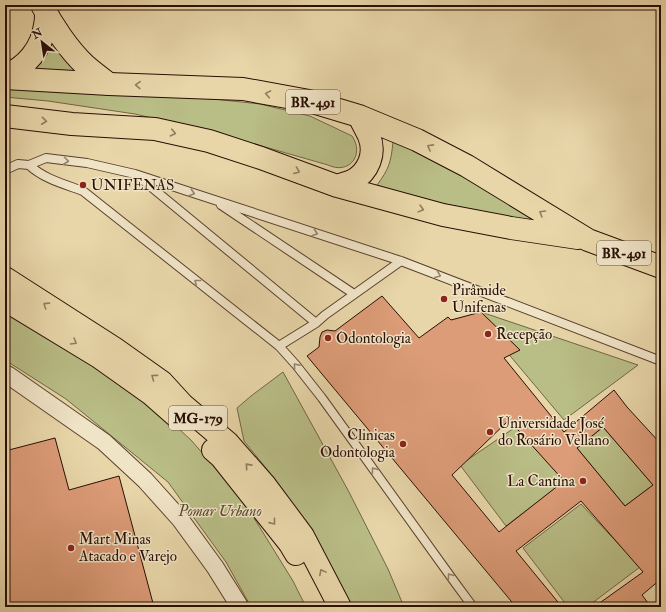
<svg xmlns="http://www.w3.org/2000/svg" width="666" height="612" font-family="'IM FELL Double Pica',serif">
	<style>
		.green { fill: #b9bd86; stroke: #716645 }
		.building { fill: #dc9c78; stroke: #290e04; fill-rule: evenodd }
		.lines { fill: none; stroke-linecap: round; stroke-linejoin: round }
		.service-casing { stroke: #59402d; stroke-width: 10 }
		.minor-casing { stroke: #59402d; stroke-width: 19 }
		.primary-casing { stroke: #290e04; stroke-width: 24 }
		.trunk-casing { stroke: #290e04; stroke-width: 24 }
		.service { stroke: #f0e4c7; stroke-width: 8 }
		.minor { stroke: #f0e4c7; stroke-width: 17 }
		.primary { stroke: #e8d6a9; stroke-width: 22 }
		.trunk { stroke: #e8d6a9; stroke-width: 22 }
		.oneway { stroke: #927c5f }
		.oneway2 { stroke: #96846f }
		.poi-dot { fill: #8f2418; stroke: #f0e4c7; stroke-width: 1.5 }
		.labels { text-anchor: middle; stroke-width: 3; stroke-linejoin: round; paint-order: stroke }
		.shield { fill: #f0e4c7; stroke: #654e3e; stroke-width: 1 }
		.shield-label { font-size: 14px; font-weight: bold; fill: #290e04 }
		.poi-label { font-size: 15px; fill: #290e04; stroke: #f0e4c7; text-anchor: start }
		.park-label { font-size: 15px; font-style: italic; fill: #5b4b32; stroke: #f0e4c7 }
	</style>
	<rect width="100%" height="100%" fill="#e8d6a9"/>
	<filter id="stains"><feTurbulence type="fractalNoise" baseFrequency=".005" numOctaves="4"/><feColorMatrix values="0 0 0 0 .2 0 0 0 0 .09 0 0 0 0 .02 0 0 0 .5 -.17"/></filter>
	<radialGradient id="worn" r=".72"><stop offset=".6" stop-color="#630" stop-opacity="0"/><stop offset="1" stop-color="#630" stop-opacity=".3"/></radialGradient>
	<!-- green -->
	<path class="green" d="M50 35 80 72 36 69Z
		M5 84 214 99 260 104 310 116 352 136C365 155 349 175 328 165L216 133 135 114 48 101 5 97Z
		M393 142 421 151 548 225 401 195 377 185C389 169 391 162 393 142Z
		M469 307 481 312 638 365 564 420Z
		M5 309 92 363 158 410 191 440 241 497 293 581 306 607H251L226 562 168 482 66 399 5 360Z
		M283 372 349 492 388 569 404 607H346L274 478 244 441 237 408 251 396Z
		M520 424 565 481 506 526 460 465Z
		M603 427 653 485 625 506 577 448Z
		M581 504 640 567 587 607H568L523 548Z"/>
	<!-- building -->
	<path class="building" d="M382 296 419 338 448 317 451 320 481 312 520 350 504 358 564 432 614 390 627 407 661 444V579L642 595 651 607H594L643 572 581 501 516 551 562 607H516L307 356 319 347 320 337 322 332 327 330 335 331ZM509 420 564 481 499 532 452 475ZM603 427 653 485 625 506 577 448Z
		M55 438 69 490 119 476 154 607H5V451Z"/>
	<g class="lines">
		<!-- service casing -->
		<g class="service-casing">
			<path id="service" d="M29 165C44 179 64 184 83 191L279 346 296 365 322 398 456 584 473 607
				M5 170 18 164 29 165 46 158 87 163 135 174 401 261 661 361
				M139 177 316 323
				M221 205 354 294
				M279 346 316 323 325 315 401 261"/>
		</g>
		<!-- minor casing -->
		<g class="minor-casing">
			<path id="minor" d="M5 374 8 375 104 442 145 480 180 519 215 567 240 607"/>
		</g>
		<!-- primary casing -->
		<g class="primary-casing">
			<path id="primary" d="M42 5C52 25 69 50 85 65 93 72 101 78 109 84
				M5 75C26 68 42 48 45 25 46 21 46 17 46 13
				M5 278 114 348 162 382 183 405 228 443 265 485 303 536 340 607
				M5 300 99 357 151 394 176 416
				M213 450 221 457 290 544 296 554"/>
		</g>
		<!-- trunk casing -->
		<g class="trunk-casing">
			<path id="trunk" d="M5 78 109 84 243 89 309 101 359 116 417 140 467 166 588 240 661 267
				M5 116 72 124 155 129 209 141 261 158 337 186 443 215 511 228 578 238
				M337 186C342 184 347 183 352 181 369 172 376 153 369 136 366 129 362 123 359 116"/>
		</g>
		<!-- service -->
		<use href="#service" class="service"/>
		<!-- minor -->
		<use href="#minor" class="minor"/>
		<!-- primary -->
		<use href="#primary" class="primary"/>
		<!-- trunk -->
		<use href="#trunk" class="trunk"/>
	</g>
	<!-- one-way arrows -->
	<defs><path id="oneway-chevron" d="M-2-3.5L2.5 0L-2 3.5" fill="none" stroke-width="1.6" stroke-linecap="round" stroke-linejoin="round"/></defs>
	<g class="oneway">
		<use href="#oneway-chevron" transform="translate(138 85) rotate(-178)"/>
		<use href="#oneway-chevron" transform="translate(268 94) rotate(-170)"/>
		<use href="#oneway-chevron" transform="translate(44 121) rotate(6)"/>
		<use href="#oneway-chevron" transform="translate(173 133) rotate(13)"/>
		<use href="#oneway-chevron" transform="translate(430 147) rotate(-152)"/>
		<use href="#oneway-chevron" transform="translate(297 171) rotate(21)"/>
		<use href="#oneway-chevron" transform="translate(421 209) rotate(15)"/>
		<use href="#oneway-chevron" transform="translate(542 213) rotate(-149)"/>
		<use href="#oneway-chevron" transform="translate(46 305) rotate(-147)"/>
		<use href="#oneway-chevron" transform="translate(74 342) rotate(31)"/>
		<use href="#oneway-chevron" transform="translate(154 377) rotate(-144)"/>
		<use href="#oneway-chevron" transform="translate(248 466) rotate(-132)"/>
		<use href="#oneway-chevron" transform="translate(273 522) rotate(51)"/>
		<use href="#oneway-chevron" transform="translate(322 572) rotate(-118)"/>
	</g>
	<g class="oneway2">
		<use href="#oneway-chevron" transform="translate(66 161) rotate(7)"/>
		<use href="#oneway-chevron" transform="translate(192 193) rotate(18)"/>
		<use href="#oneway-chevron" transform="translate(315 233) rotate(18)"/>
		<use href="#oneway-chevron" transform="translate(438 275) rotate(21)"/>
		<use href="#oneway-chevron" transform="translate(197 282) rotate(-142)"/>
		<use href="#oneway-chevron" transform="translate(296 366) rotate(-130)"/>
		<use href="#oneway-chevron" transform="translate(374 470) rotate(-126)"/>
		<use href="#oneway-chevron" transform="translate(450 576) rotate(-126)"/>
	</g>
	<!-- markers -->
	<g class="poi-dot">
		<circle cx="83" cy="185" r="4"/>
		<circle cx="444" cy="299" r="4"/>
		<circle cx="488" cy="334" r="4"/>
		<circle cx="328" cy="338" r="4"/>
		<circle cx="490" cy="432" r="4"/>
		<circle cx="403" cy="444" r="4"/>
		<circle cx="583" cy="481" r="4"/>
		<circle cx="71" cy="548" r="4"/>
	</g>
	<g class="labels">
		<!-- shield labels -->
		<g class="shield">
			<rect x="286" y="90" width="54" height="24" rx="3"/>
			<rect x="597" y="241" width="54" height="24" rx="3"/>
			<rect x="169" y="406" width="58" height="24" rx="3"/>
		</g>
		<g class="shield-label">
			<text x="313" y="107">BR-491</text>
			<text x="624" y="258">BR-491</text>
			<text x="198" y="423">MG-179</text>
		</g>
		<!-- poi labels -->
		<g class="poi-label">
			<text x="91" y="190">UNIFENAS</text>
			<text x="452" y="295">Pirâmide<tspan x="452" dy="17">Unifenas</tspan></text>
			<text x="496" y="339">Recepção</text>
			<text x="336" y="343">Odontologia</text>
			<text x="498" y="428">Universidade José<tspan x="498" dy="17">do Rosário Vellano</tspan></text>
			<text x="395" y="440" text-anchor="end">Clinicas<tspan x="395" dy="17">Odontologia</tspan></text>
			<text x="575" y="486" text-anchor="end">La Cantina</text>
			<text x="79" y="544">Mart Minas<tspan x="79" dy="17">Atacado e Varejo</tspan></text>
		</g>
		<!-- park labels -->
		<g class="park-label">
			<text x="220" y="516">Pomar Urbano</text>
		</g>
	</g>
	<!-- margin -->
	<rect width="666" height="612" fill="none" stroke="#e8d6a9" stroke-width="20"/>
	<rect x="6" y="6" width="654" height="600" fill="none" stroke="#290e04" stroke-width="2"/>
	<rect x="10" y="10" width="646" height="592" fill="none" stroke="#290e04"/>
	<!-- north arrow -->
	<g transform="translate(42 42) rotate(330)" stroke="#f0e4c7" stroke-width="3" paint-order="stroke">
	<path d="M0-3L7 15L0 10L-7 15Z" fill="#290e04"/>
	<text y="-6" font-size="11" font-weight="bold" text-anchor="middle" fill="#290e04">N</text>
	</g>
	<rect width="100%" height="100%" filter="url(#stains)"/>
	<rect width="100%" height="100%" fill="url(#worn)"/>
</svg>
